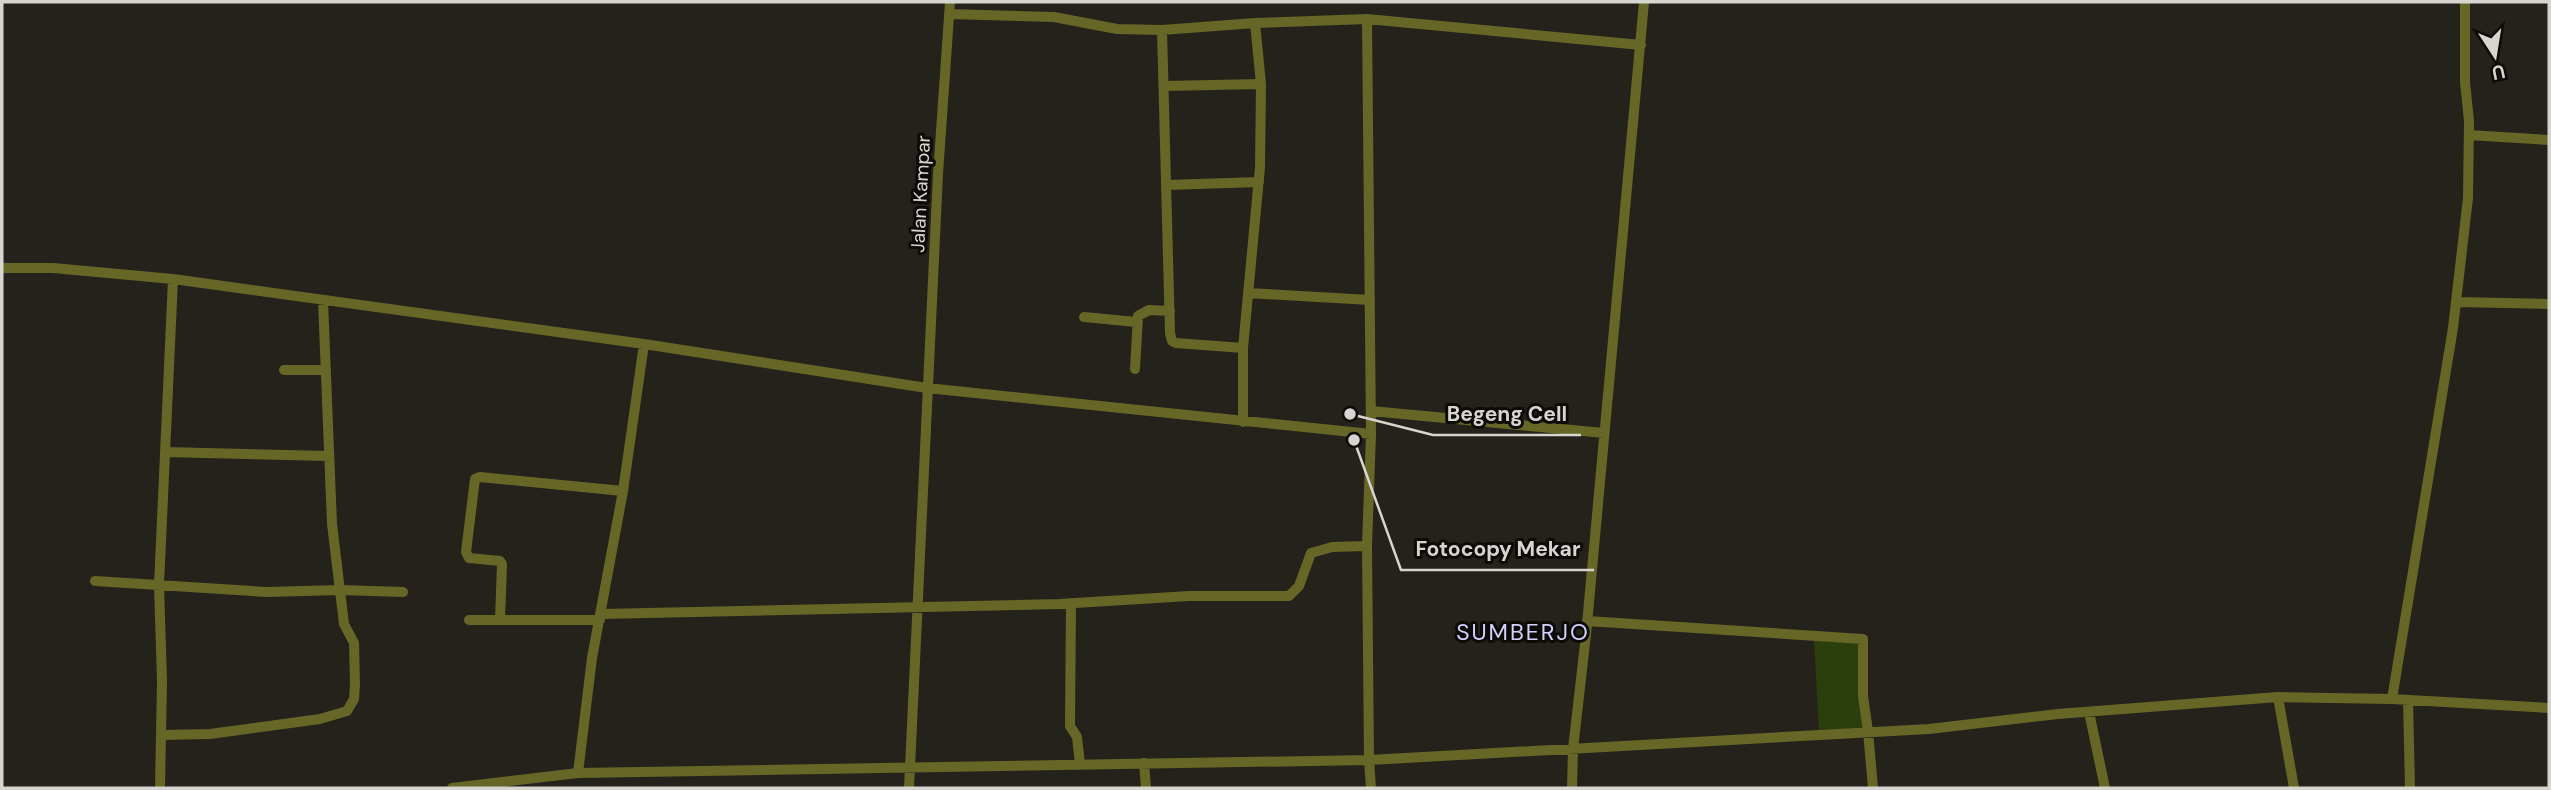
<svg xmlns="http://www.w3.org/2000/svg" width="2551" height="790" font-family="'DM Sans',sans-serif">
	<style>
		.green { fill: #2a3f0c }
		.lines { fill: none; stroke-linecap: round; stroke-linejoin: round }
		.minor { stroke: #666627; stroke-width: 10 }
		.labels { text-anchor: middle; stroke-width: 6; stroke-linejoin: round; paint-order: stroke }
		.street-label { font-size: 19px; fill: #d7d5d0; stroke: #0c0b08 }
		.quarter-label { font-size: 23px; letter-spacing: 2px; fill: #d1d1fc; stroke: #0c0b08 }
		.leader { fill: none; stroke: #d7d5d0; stroke-width: 2.5 }
		.callout-dot { fill: #d7d5d0; stroke: #0c0b08; stroke-width: 2.5 }
		.callout-label { font-size: 21px; text-anchor: middle; font-weight: bold; fill: #d7d5d0; stroke: #0c0b08; stroke-width: 6; stroke-linejoin: round; paint-order: stroke }
	</style>
	<rect width="100%" height="100%" fill="#24221a"/>
	<!-- green -->
	<path class="green" d="M1858 640 1865 727 1819 731 1814 641Z"/>
	<g class="lines">
		<!-- minor -->
		<path class="minor" d="M949 14 1054 17 1117 29 1162 30 1255 23 1367 19 1641 45
			M1367 19 1371 434
			M1162 30 1170 333 1172 341 1176 343 1243 348
			M1164 86 1261 84
			M2469 135 2549 140
			M1167 185 1259 182
			M2 268H53L173 279 644 344 927 388 1371 434 1367 546 1369 760 1929 729 2058 714 2278 697 2392 699 2549 708
			M1248 293 1370 300
			M2456 302 2549 304
			M1084 317 1136 322
			M1135 369 1138 316 1149 310 1170 311
			M284 370H326
			M1371 411 1604 433
			M1243 422V348L1260 167 1261 84 1255 23
			M165 452 329 456
			M95 581 266 592 341 590 403 592
			M1071 603 1070 726 1077 737 1080 764
			M601 614 1059 604 1189 596H1289L1299 586 1311 553 1332 547 1367 546
			M469 620H600
			M500 620 502 564 500 561 469 558 466 552 475 479 480 477 623 491
			M1587 621 1863 639V696L1868 731 1873 788
			M2278 697 2294 788
			M2392 699 2453 328 2468 198 2469 121 2465 82V2
			M2408 700 2410 788
			M2089 712 2105 788
			M161 735 210 734 320 719 347 711 354 699 355 684 354 643 344 624 332 524 323 301
			M1144 763 1146 788
			M578 773 592 658 623 491 644 344
			M160 788 162 681 159 585 173 279
			M452 788 578 773 1369 760 1371 788
			M909 788 938 174 950 2
			M1572 788 1573 749 1586 635 1644 2"/>
	</g>
	<g class="labels">
		<!-- street labels -->
		<g class="street-label">
			<text transform="translate(920 194) rotate(-87)" y="7">Jalan Kampar</text>
		</g>
		<!-- quarter labels -->
		<g class="quarter-label">
			<text x="1523" y="640">SUMBERJO</text>
		</g>
	</g>
	<!-- callouts -->
	<path class="leader" d="M1350 414L1433 435H1581M1354 440L1401 570H1594"/>
	<g class="callout-dot">
		<circle cx="1350" cy="414" r="7"/>
		<circle cx="1354" cy="440" r="7"/>
	</g>
	<g class="callout-label">
		<text x="1507" y="421">Begeng Cell</text>
		<text x="1498" y="556">Fotocopy Mekar</text>
	</g>
	<!-- border -->
	<rect width="2551" height="790" fill="none" stroke="#d7d5d0" stroke-width="7"/>
	<!-- north arrow -->
	<g transform="translate(2495 56) rotate(168)" stroke="#0c0b08" stroke-width="5" paint-order="stroke">
	<path d="M0-5L12 26L0 18L-12 26Z" fill="#d7d5d0"/>
	<text y="-10" font-size="19" font-weight="bold" text-anchor="middle" fill="#d7d5d0">U</text>
	</g>
</svg>
